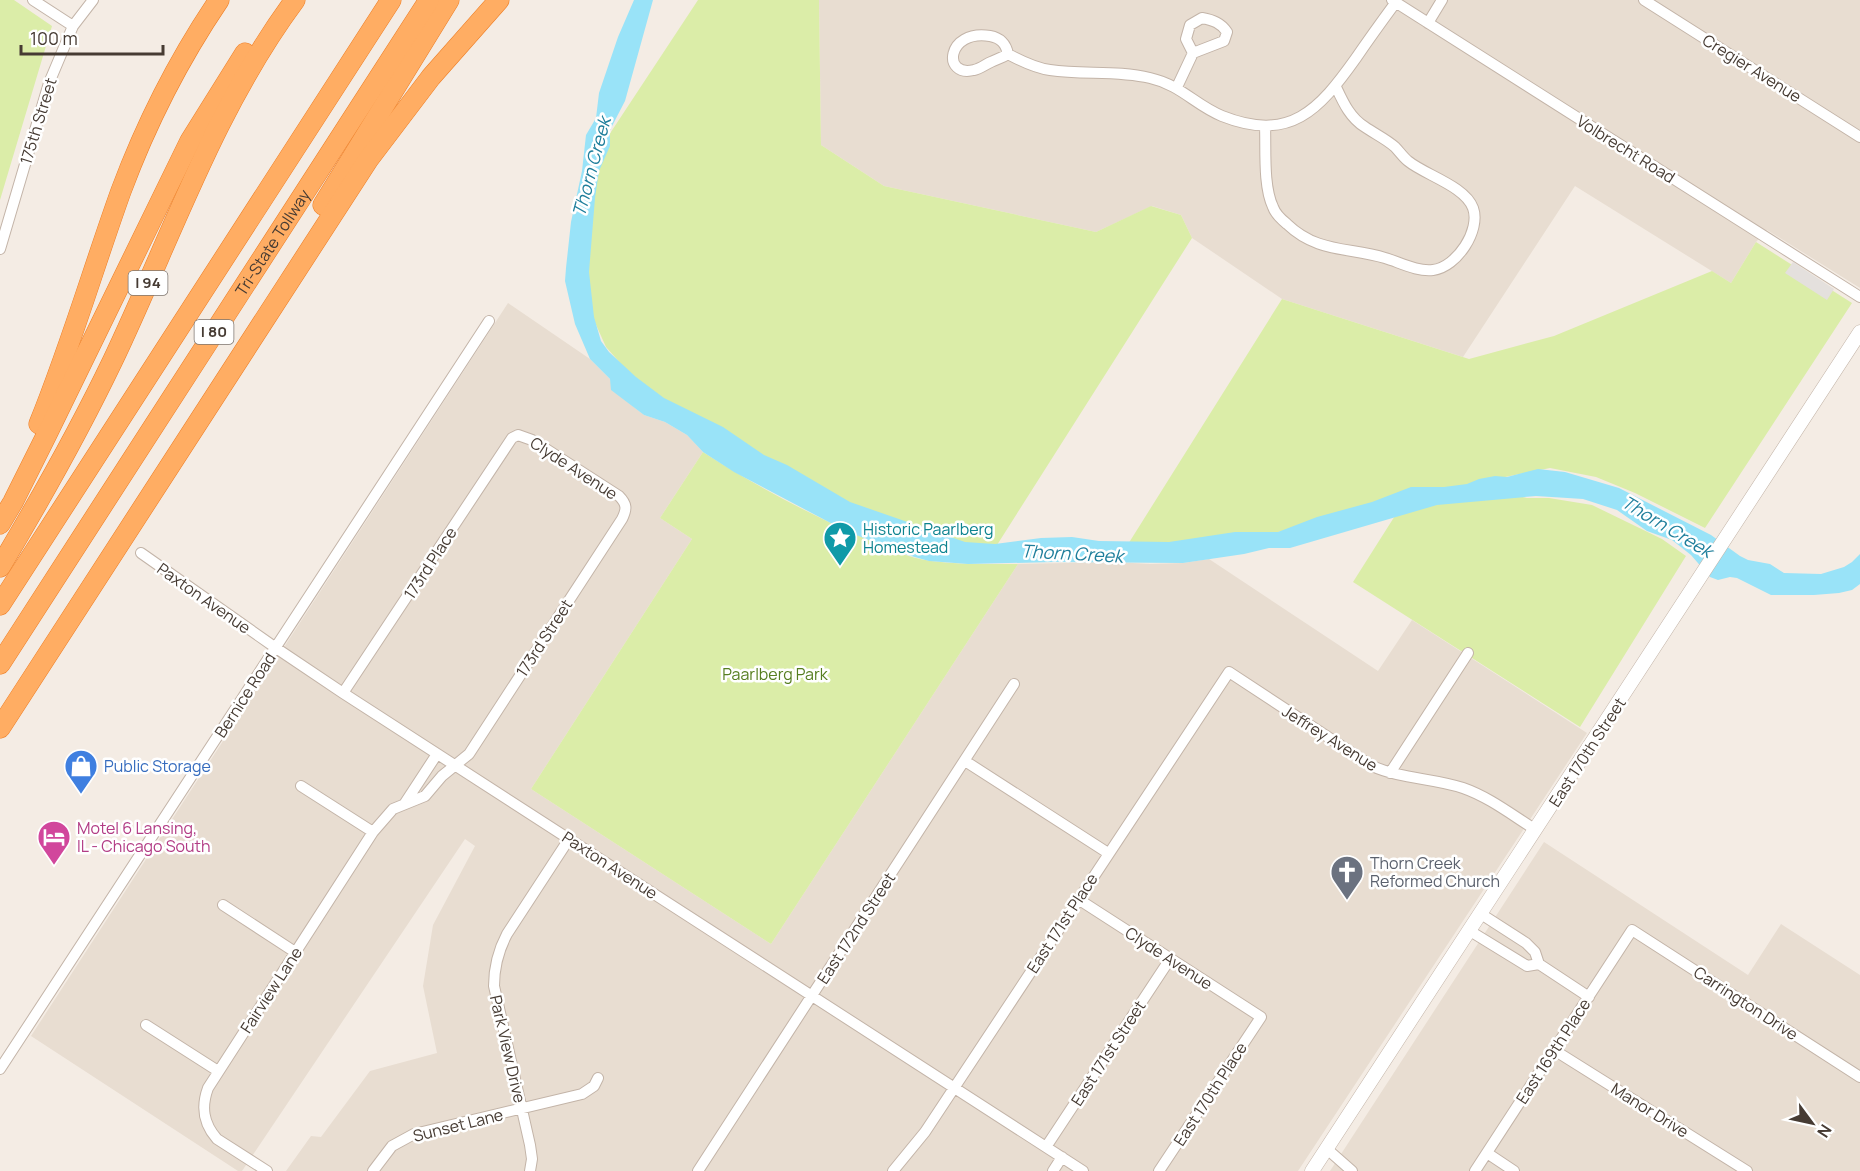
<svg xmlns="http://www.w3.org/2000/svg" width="1860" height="1171" font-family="Manrope,sans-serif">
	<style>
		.residential { fill: #e8ddd1 }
		.green { fill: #dbeda8 }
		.parking { fill: #e4e0dd }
		.water { fill: #99e3f8 }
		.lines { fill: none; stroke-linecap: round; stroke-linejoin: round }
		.minor-casing { stroke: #c3b4a8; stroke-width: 12 }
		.tertiary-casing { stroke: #c3b4a8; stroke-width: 15 }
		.motorway-casing { stroke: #ed7d24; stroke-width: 21 }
		.minor { stroke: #fff; stroke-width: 10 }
		.tertiary { stroke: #fff; stroke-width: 14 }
		.motorway { stroke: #ffad63; stroke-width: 20 }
		.labels { text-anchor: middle; stroke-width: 5; stroke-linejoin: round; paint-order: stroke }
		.shield { fill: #fff; stroke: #7e7670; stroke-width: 1.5 }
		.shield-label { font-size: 15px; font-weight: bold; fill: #463b33 }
		.street-label { font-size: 16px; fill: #463b33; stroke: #fff }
		.culture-label { font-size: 16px; fill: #0d838f; stroke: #fff; text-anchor: start }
		.park-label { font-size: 16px; fill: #567e20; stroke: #fff }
		.shop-label { font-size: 16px; fill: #366cbe; stroke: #fff; text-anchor: start }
		.hotel-label { font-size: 16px; fill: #b23c85; stroke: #fff; text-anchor: start }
		.worship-label { font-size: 16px; fill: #5b616d; stroke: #fff; text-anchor: start }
		.water-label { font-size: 18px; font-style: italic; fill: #1e7e9b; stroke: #fff }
	</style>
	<rect width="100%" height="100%" fill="#f4ece4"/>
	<!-- residential -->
	<path class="residential" d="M819 0H1860V288L1767 230 1756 242 1731 283 1575 186 1463 357 1282 299 1192 238 1181 215 1152 206 1096 232 884 186 821 145Z
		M508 303 590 359 610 379 614 392 618 393 635 408 644 415 665 422 687 435 703 452 660 518 692 539 531 789 771 944 1018 564 1114 562 1150 564 1183 563 1209 559 1378 671 1412 620 1587 733 1298 1171H286L311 1136 321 1137 370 1071 437 1053 423 986 433 925 475 846 465 839 242 1171H238L31 1036Z
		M1544 842 1748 975 1781 924 1860 975V1171H1330Z"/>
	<!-- green -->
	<path class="green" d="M0 0H14L52 26 0 200Z
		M698 0H819L821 145 884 186 1096 232 1151 206 1181 215 1192 238 990 556H951L653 400 606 347 588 307 589 223 603 144Z
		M1756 242 1852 303 1705 528 1635 493 1596 477 1550 468 1421 494 1331 522 1182 550 1125 549 1282 299 1469 359 1554 336 1712 271 1731 283Z
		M703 452C754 485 809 514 866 539 886 548 908 558 931 561 960 565 989 564 1018 564L771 944 531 789 692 539 660 518Z
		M1504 493 1527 498H1549L1592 505 1662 539 1686 556 1580 727 1353 582 1398 511Z"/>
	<!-- parking -->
	<path class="parking" d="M1793 262 1834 289 1827 300 1785 273Z"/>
	<!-- water -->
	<path class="water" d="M634 0H653L625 101 610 130V146L599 171 595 198 589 272 594 317 601 341 609 352 636 377 664 398 723 427 764 455 787 465 850 502 965 542 995 544 1041 538 1072 537 1099 541 1169 542 1235 532H1278L1317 517 1372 502 1411 487H1444L1467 484 1479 479 1495 476 1507 477 1538 469 1565 472 1619 488 1711 535 1740 556 1748 560 1770 564 1784 573 1821 574 1844 567 1852 562 1860 554V584L1852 590 1839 593 1814 595H1771L1737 578 1730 577 1718 580 1710 577 1691 555 1672 540 1647 531 1617 510 1583 499 1536 496 1437 505 1290 548H1269L1244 554 1183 563 1054 562 968 564 929 561 897 552 842 529 734 472 703 452 687 435 665 422 644 415 611 390 610 379 590 359 575 324 565 281 566 268 571 222 582 171 586 135 596 118 599 93 618 37Z"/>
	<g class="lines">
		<!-- minor casing -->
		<g class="minor-casing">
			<path id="minor" d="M33 0 73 26
				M1392 0 1860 297
				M1644 0 1860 137
				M1428 23 1442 0
				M1008 54C1002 58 997 59 991 62 986 64 980 69 974 70 942 78 946 29 990 36 1001 38 1006 44 1008 54 1021 61 1035 68 1050 70 1083 75 1117 70 1150 78 1181 85 1195 105 1222 116 1290 143 1319 110 1356 58 1369 39 1382 21 1396 2
				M1177 87 1193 53 1224 41 1227 32C1221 23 1213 20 1202 18L1190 25 1186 39 1193 53
				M1265 126C1266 149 1263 186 1273 207 1275 213 1282 220 1287 224 1317 253 1349 247 1385 258 1399 262 1417 272 1433 270 1457 267 1481 230 1473 208 1465 186 1425 175 1408 161 1403 157 1399 151 1395 147 1386 139 1375 134 1365 127 1350 118 1343 102 1336 87
				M0 249 49 83 73 26 93 0
				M141 553 276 648 343 693 1083 1171
				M965 761 1108 853
				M1390 773 1468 653
				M301 786 373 832
				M405 803 437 754
				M1078 899 1261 1017 1159 1171
				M223 905 295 952
				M1481 914 1526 943 1535 952 1539 964 1589 997
				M1470 931 1527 966 1539 964
				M146 1025 218 1071
				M1554 1050 1747 1171
				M0 1069 489 321
				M1046 1147 1170 959
				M1327 1149 1352 1171
				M1487 1153 1514 1171
				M267 1171 217 1139C203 1123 201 1107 208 1088L373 832 393 809 425 796 442 776 469 754 622 519C627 509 627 504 619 496L532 440 518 435 512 438 343 693
				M373 1171 392 1146 414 1134 582 1094 594 1086 598 1078
				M530 1171 532 1159 530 1145 494 986C494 967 498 951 507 934L569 839
				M698 1171 1014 684
				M893 1171 925 1132 1229 672 1372 766C1401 779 1433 778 1463 788 1489 797 1512 815 1536 830
				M1053 1171 1062 1157
				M1475 1171 1632 930 1860 1077"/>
		</g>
		<!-- tertiary casing -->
		<g class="tertiary-casing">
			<path id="tertiary" d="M1312 1171 1860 332"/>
		</g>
		<!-- motorway casing -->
		<g class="motorway-casing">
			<g id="motorway">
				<path d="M323 205 449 0"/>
				<path d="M39 424C70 348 93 269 121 191 146 124 179 59 219 0"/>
				<path d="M0 524 13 502 47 434 190 141 245 53"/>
				<path d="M0 567C40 500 79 431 113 360 171 238 214 109 295 0"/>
				<path d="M0 605 391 0"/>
				<path id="s1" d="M0 664 429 0"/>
				<path d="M0 728 368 160 431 77 499 0"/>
			</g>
		</g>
		<!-- minor -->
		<use href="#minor" class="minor"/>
		<!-- tertiary -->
		<use href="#tertiary" class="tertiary"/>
		<!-- motorway -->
		<use href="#motorway" class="motorway"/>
	</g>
	<!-- icons -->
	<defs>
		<g id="sight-pin" transform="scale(1.725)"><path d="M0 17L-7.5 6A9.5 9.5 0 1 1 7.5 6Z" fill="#0f9aa8" stroke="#fff"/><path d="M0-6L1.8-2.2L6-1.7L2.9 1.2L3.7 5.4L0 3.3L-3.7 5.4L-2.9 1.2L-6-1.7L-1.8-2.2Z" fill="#fff"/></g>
		<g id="shop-pin" transform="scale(1.725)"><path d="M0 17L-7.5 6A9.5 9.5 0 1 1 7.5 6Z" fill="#3f7fe0" stroke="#fff"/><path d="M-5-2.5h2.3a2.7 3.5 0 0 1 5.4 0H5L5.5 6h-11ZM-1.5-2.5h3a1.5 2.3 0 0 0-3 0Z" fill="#fff"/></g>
		<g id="hotel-pin" transform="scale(1.725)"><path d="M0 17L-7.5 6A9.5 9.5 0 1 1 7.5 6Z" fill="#d1479c" stroke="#fff"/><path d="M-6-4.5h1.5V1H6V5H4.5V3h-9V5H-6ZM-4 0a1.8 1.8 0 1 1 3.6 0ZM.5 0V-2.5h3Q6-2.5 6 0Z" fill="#fff"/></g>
		<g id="church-pin" transform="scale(1.725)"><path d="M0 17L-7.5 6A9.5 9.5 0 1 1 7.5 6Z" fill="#6b7280" stroke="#fff"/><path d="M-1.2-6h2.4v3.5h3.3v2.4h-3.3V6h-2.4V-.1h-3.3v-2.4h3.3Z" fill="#fff"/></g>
	</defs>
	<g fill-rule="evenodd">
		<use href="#sight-pin" x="840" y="538"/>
		<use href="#shop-pin" x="81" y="766"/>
		<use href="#hotel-pin" x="54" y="837"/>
		<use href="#church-pin" x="1347" y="872"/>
	</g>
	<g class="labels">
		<!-- shield labels -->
		<g class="shield">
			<rect x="128.5" y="271" width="39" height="24" rx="4.5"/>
			<rect x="194.5" y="320" width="39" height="24" rx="4.5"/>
		</g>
		<g class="shield-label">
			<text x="148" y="288">I 94</text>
			<text x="214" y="337">I 80</text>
		</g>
		<!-- street labels -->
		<g class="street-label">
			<text transform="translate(1752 68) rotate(32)" y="6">Cregier Avenue</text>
			<text transform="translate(38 121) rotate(-73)" y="6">175th Street</text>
			<text transform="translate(1626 149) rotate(32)" y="6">Volbrecht Road</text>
			<text dy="6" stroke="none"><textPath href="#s1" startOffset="502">Tri-State Tollway</textPath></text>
			<text transform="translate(574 468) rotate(33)" y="6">Clyde Avenue</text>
			<text transform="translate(430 563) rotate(-57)" y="6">173rd Place</text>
			<text transform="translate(204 598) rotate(35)" y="6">Paxton Avenue</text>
			<text transform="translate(544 638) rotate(-57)" y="6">173rd Street</text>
			<text transform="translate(245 695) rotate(-57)" y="6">Bernice Road</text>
			<text transform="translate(1330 738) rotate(32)" y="6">Jeffrey Avenue</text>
			<text transform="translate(1587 752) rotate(-57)" y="6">East 170th Street</text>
			<text transform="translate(610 865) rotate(33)" y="6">Paxton Avenue</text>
			<text transform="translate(1062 923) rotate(-57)" y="6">East 171st Place</text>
			<text transform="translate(856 928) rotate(-57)" y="6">East 172nd Street</text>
			<text transform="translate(1169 958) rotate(33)" y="6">Clyde Avenue</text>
			<text transform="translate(271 990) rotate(-57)" y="6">Fairview Lane</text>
			<text transform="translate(1746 1003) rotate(33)" y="6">Carrington Drive</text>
			<text transform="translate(508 1049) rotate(77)" y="6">Park View Drive</text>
			<text transform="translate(1553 1051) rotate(-57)" y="6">East 169th Place</text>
			<text transform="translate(1108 1053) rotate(-57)" y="6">East 171st Street</text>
			<text transform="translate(1210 1094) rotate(-57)" y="6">East 170th Place</text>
			<text transform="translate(1650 1110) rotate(32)" y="6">Manor Drive</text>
			<text transform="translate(458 1125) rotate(-14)" y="6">Sunset Lane</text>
		</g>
		<!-- culture labels -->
		<g class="culture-label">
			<text x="863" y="535">Historic Paarlberg<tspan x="863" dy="18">Homestead</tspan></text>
		</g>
		<!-- park labels -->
		<g class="park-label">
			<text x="775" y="680">Paarlberg Park</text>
		</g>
		<!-- shop labels -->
		<g class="shop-label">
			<text x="104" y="772">Public Storage</text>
		</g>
		<!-- hotel labels -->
		<g class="hotel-label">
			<text x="77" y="834">Motel 6 Lansing,<tspan x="77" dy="18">IL - Chicago South</tspan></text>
		</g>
		<!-- worship labels -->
		<g class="worship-label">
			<text x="1370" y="869">Thorn Creek<tspan x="1370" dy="18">Reformed Church</tspan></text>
		</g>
		<!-- water labels -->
		<g class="water-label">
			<text transform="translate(592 167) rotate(-75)" y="6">Thorn Creek</text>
			<text transform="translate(1667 527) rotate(31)" y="6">Thorn Creek</text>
			<text transform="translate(1072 554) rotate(3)" y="6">Thorn Creek</text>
		</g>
	</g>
	<!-- north arrow -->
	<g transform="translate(1812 1123) rotate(123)" stroke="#ffffff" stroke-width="4.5" paint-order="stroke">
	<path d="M0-4.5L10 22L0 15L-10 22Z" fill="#463b33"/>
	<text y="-9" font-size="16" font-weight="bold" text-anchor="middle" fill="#463b33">N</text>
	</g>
	<!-- scale -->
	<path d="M21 45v9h142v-9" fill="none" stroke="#463b33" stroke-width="3"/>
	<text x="30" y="45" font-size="18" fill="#463b33" stroke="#ffffff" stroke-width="4.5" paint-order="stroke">100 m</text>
</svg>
